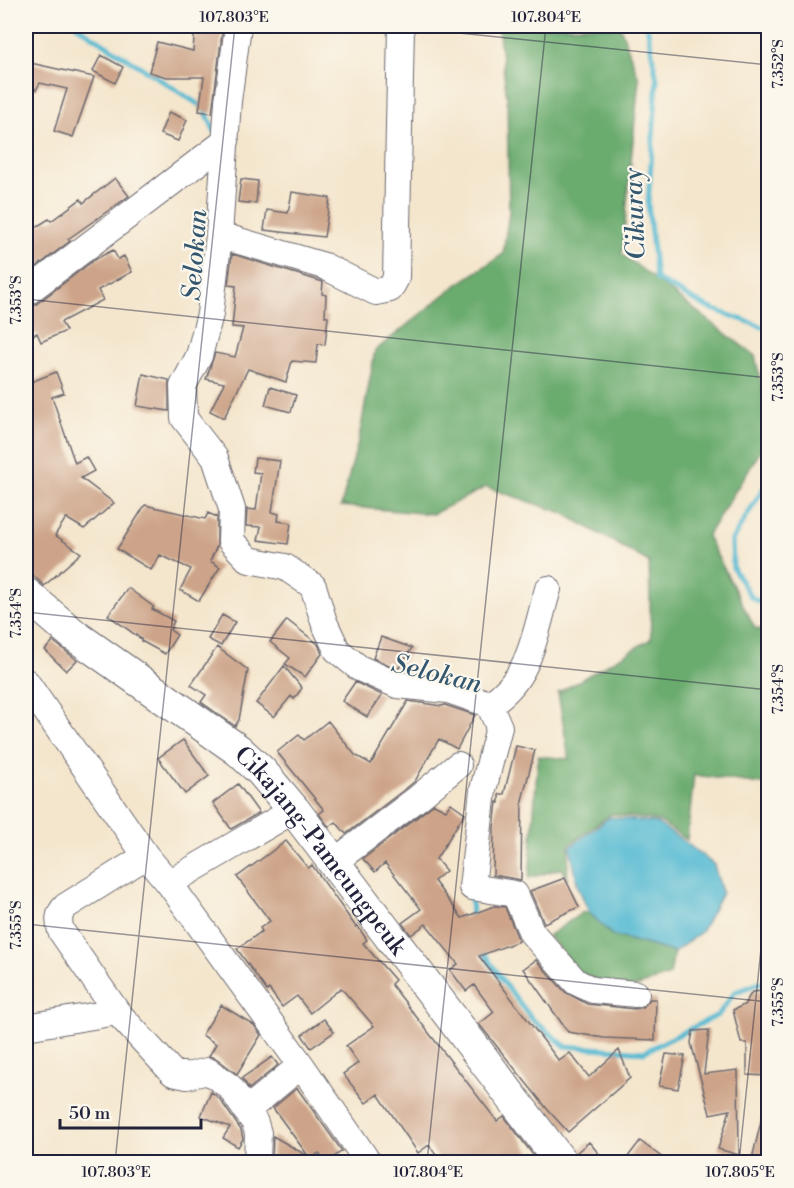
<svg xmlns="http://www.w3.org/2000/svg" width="794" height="1188" font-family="'Libre Bodoni',serif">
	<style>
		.forest { fill: #6bab6e; stroke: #466654; stroke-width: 1.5 }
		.water { fill: #54bad2; stroke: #3b6e86; stroke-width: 1.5 }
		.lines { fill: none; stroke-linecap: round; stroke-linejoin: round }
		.stream { stroke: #54bad2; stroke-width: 5 }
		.building { fill: #cda489 }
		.minor-casing { stroke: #6c676e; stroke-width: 28 }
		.major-casing { stroke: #6c676e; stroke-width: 34 }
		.minor { stroke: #fff; stroke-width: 26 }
		.major { stroke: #fff; stroke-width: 32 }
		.ticks { fill: none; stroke: #22223b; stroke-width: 1.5; stroke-opacity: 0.45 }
		.labels { text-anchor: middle; stroke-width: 4.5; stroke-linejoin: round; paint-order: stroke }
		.street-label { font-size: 24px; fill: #22223b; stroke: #fbf7ec }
		.water-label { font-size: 26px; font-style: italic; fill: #345770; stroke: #fbf7ec }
		.neatline { fill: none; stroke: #22223b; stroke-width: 2 }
		.ticks-label { font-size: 15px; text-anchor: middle; fill: #22223b }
	</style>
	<rect width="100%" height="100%" fill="#fbf7ec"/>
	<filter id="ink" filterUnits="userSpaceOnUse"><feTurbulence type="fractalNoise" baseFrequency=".0167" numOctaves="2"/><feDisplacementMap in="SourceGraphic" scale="12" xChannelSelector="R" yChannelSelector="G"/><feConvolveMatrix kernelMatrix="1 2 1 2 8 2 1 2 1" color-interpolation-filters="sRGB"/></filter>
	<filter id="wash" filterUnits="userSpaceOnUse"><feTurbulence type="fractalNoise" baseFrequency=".008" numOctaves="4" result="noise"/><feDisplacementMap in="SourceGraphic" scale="24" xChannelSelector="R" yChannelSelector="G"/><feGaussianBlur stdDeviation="1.35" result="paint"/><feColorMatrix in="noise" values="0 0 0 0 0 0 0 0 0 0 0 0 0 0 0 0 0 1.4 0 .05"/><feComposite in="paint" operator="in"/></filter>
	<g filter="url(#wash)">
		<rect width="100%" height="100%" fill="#f4e6cd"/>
		<!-- forest -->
		<path class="forest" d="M498 26H620L639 79 622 254 755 356 768 414V439L707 536 755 628 768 631V785L694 775 687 840 659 821 611 814 569 845 567 879 562 868 529 878 538 756 569 759 558 693 651 639 649 562 563 513 486 487 433 514 341 506 359 438 375 351 455 286 503 254 509 212 507 98Z
			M583 912H589L612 935 674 952 670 975 621 992 581 973 548 936Z"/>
		<!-- water -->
		<path class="water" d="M610 817 657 823 685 842 714 865 722 893 701 932 674 952 612 935 589 912 578 887 570 847Z"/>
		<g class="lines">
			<!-- stream -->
			<path class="stream" d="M77 26 204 108 215 132
				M647 26 657 80 648 204 656 279 707 307 768 329
				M768 481 732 540 733 568 751 597 768 606
				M471 895 472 922
				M481 949 502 980 532 1019 565 1046 644 1052 718 1015 735 992 768 980"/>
		</g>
		<g id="blocks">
			<!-- building -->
			<path class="building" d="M195 26H223L212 113 199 111 204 77H167L149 72 157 42 193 51Z
				M101 55 123 67 115 83 93 71Z
				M26 62 94 77 73 137 54 131 67 89 40 83 36 90 26 84Z
				M169 112 187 120 178 141 160 134Z
				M115 178 129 196 68 239 70 241 26 275V233L49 219 51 221 81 199 83 203Z
				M241 179 258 181 256 204 238 202Z
				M292 192 330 198 324 237 264 230 267 210 288 213Z
				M113 250 118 259 124 256 132 272 98 290 103 300 61 322 66 331 41 342 37 333 26 339V308L35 305 94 260Z
				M232 254 323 282 322 294 326 295 325 316 328 317 325 345 318 344 316 363 292 361 286 382 248 369 224 418 210 411 224 383 206 379 215 353 235 357 243 328 232 327 236 286 228 285Z
				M56 372 64 393 52 397 75 463 86 457 94 471 81 478 114 503 84 529 66 518 55 535 81 553 44 586 26 568V384Z
				M143 374 169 380V411L137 406Z
				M270 387 296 395 291 412 265 405Z
				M255 458 280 461 272 512 279 514 278 521 291 523 288 544 258 540 261 527 246 526 247 509 256 510 261 473 253 472Z
				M145 505 205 519 208 513 217 517V546L210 561 220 567 199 601 180 590 191 569 160 555 151 570 117 549Z
				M128 588 154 607 152 609 174 621 170 630 177 635 165 654 141 641V639L108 615Z
				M222 615 235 622 221 646 208 639Z
				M287 620 318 644 322 654 305 677 285 664 290 658 270 642Z
				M381 637 412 648 398 669 373 658Z
				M53 641 77 660 66 671 45 650Z
				M217 647 248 670 239 720 235 726 201 702 206 695 191 685Z
				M284 666 302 688 294 699 291 696 274 717 256 703Z
				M355 682 382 695 367 717 342 701Z
				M408 701 442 706 445 705 475 715 457 749 439 739 415 781 409 786 346 834 336 822 329 827 319 814 324 810 277 752 299 735 304 740 328 721 355 755 371 764Z
				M183 740 209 776 185 794 158 758Z
				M516 746 535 750 522 800 521 880 493 875 494 828 497 802 499 803V794H504Z
				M238 784 259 813 231 829 213 803Z
				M451 803 465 813 436 859 446 871 434 881 462 918 494 906 505 907 519 941 479 956 559 1061 570 1053 589 1077 619 1050 630 1078 568 1132 548 1110 479 1024 494 1012 474 985 466 991 450 970 458 964 426 924 411 935 402 923 421 909 385 863 375 872 363 859 434 804 446 810Z
				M286 841 308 868 312 865 356 927 357 925 367 940 363 943 395 980 391 984 497 1121 504 1116 536 1159 531 1162H441L429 1145 418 1153 378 1094 366 1103 343 1074 358 1063 346 1046 374 1026 341 988 310 1013 297 996 282 1007 269 989 267 991 237 949 262 931 260 928 270 921 237 877Z
				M565 878 579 907 544 923 530 891Z
				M536 960 565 992 587 1004 635 1009 643 1007 650 999H656L655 1040 604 1038 568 1032 523 969Z
				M764 991 768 1010V1076L747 1075V1043H741L733 1010 744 1005 752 992Z
				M221 1005 254 1025 261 1035 237 1074 217 1059 209 1056 216 1044 202 1035Z
				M324 1019 334 1032 311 1048 302 1035Z
				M709 1030 704 1074 738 1070 739 1155 718 1149 730 1110 710 1114 691 1043 693 1031Z
				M666 1054 685 1056 678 1089 659 1086Z
				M272 1057 278 1065 249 1089 242 1078Z
				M297 1088 342 1151 327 1162 319 1153 312 1158 309 1157 273 1108Z
				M211 1092 219 1098 241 1130 243 1139 238 1147 223 1138 230 1127 201 1116Z
				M763 1113 768 1114V1162L752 1159Z
				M273 1136 318 1162H272Z
				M640 1141 668 1162H624Z
				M589 1142 606 1162H579L576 1153Z"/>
		</g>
	</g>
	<g filter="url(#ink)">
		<use href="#blocks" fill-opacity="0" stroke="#6c676e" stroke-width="1.5"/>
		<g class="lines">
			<!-- minor casing -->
			<g class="minor-casing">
				<path id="minor" d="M238 26 228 101 219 235 210 314 199 356 183 386 184 418 215 458 232 509 231 541 249 560 285 567 313 586 324 622 337 650 359 668 397 685 448 690 489 704 499 727 483 790 472 887 515 894 532 933 576 982 593 990 636 994
					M219 235 324 266 376 292 390 289 396 278 401 26
					M26 293 226 141
					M26 682 146 856 169 883 301 1065 368 1162
					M489 704C531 680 535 632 548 589
					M334 862 418 798 458 765
					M169 883 294 810
					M117 1012 61 931C58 920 58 914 66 906L146 856
					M26 1027 117 1012 173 1073 187 1076 208 1071 230 1087 255 1123 258 1133 257 1162
					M246 1111 301 1065"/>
			</g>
			<!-- major casing -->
			<g class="major-casing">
				<g id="major">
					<path id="s1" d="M26 594 74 635 238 750 261 771 294 810 561 1162"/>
				</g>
			</g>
			<!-- minor -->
			<use href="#minor" class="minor"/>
			<!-- major -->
			<use href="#major" class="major"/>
		</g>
	</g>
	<!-- ticks -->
	<path class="ticks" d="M391 26 768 65M26 299 768 378M26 612 768 690M26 924 768 1002M115 1162 235 26M427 1162 546 26M739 1162 768 881"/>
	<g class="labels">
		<!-- street labels -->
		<g class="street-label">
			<text dy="8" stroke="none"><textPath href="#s1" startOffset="394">Cikajang-Pameungpeuk</textPath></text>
		</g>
		<!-- water labels -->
		<g class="water-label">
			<text transform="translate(634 214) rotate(-92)" y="9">Cikuray</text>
			<text transform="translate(194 255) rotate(-86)" y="9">Selokan</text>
			<text transform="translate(437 673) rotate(14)" y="9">Selokan</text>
		</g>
	</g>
	<!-- margin -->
	<rect width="794" height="1188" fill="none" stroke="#fbf7ec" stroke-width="66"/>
	<!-- scale -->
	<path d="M60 1119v9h141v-9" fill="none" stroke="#22223b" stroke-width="3"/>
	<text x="69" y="1119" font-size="18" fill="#22223b" stroke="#fbf7ec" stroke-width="4.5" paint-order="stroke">50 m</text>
	<rect x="33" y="33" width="728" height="1122" class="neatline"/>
	<g class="ticks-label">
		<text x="234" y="22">107.803°E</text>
		<text x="546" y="22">107.804°E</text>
		<text transform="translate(778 64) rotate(-90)" y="5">7.352°S</text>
		<text transform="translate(16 300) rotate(-90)" y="5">7.353°S</text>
		<text transform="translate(778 377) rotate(-90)" y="5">7.353°S</text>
		<text transform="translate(16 613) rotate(-90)" y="5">7.354°S</text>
		<text transform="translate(778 689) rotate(-90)" y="5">7.354°S</text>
		<text transform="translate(16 925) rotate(-90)" y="5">7.355°S</text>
		<text transform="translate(778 1002) rotate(-90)" y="5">7.355°S</text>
		<text x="116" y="1177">107.803°E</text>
		<text x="428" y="1177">107.804°E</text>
		<text x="740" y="1177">107.805°E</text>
	</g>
</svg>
